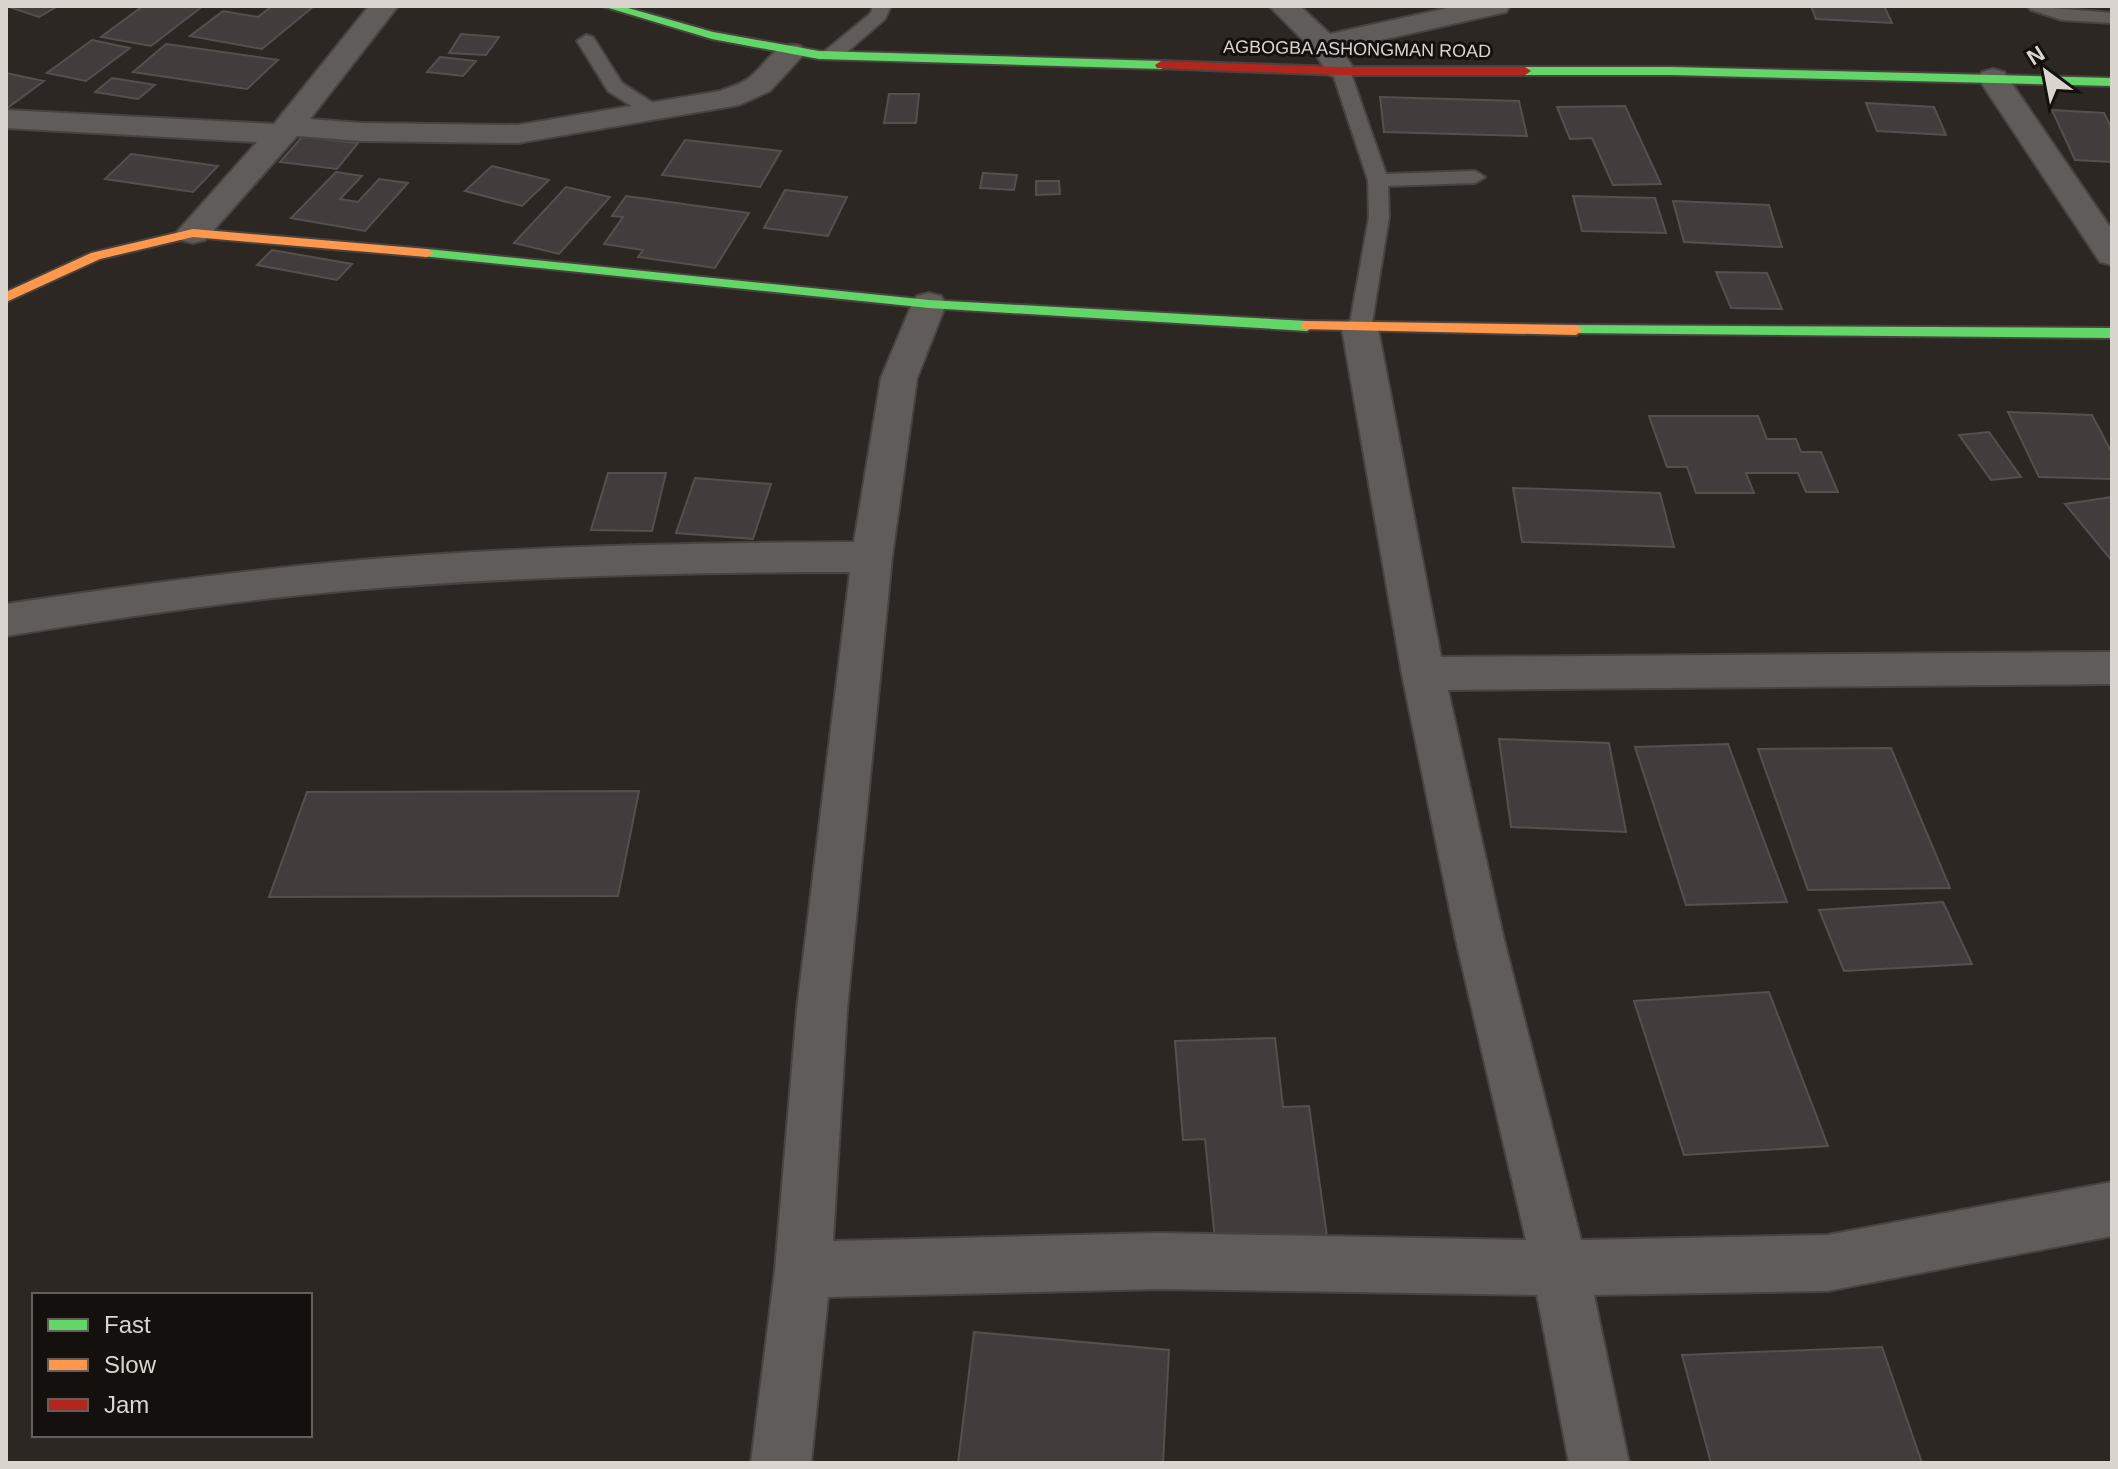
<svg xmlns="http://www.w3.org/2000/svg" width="2118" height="1469" font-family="Helvetica,sans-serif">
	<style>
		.building { fill: #433c3c; stroke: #54504e; stroke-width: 2 }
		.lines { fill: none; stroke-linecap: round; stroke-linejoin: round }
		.lane-casing { stroke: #484340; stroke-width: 4 }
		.street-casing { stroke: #484340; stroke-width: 4 }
		.fast-casing { stroke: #484340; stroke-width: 4 }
		.slow-casing { stroke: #484340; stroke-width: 4 }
		.jam-casing { stroke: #484340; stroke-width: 4 }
		.lane { fill: #605c59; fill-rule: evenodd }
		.street { fill: #605c59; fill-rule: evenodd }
		.fast { fill: #63d668; fill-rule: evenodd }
		.slow { fill: #ff974d; fill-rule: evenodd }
		.jam { fill: #b3261e; fill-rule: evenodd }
		.labels { text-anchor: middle; stroke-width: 6; stroke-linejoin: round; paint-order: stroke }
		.far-street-label { font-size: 18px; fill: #dbd5d0; stroke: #14100d }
	</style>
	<rect width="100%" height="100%" fill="#2c2722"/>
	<!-- building -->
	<path class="building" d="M6 6H58L39 17Z
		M143 6H203L151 46 101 37Z
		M272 6H314L262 49 190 36 223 11 258 17Z
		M1811 6H1884L1892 23 1816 19Z
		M461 34 499 37 486 55 449 53Z
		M92 40 130 48 86 81 47 73Z
		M166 44 278 60 247 89 133 72Z
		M440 57 476 61 463 76 427 72Z
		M6 73 44 81 6 109Z
		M112 78 155 85 138 99 95 92Z
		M889 94H919L916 123H884Z
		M1380 97 1519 101 1527 136 1384 132Z
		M1866 103 1934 107 1946 135 1877 131Z
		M1625 106 1661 184 1613 185 1592 138 1570 139 1557 107Z
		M2052 110 2104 113 2112 129V162L2075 160Z
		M302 137 358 143 337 169 280 162Z
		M685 140 781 151 760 187 662 175Z
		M131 154 218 166 193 192 105 179Z
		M492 166 549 180 522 206 465 191Z
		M336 172 362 176 340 199 358 202 379 179 408 183 365 231 291 218Z
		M983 173 1017 175 1014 190 980 188Z
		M1036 181H1059L1060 194 1036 195Z
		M566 187 610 197 559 254 514 243Z
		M785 190 847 197 828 236 764 228Z
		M626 196 749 213 715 268 638 257 643 250 604 244 623 217 612 216Z
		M1573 196 1655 198 1666 233 1582 231Z
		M1673 201 1769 205 1782 247 1684 242Z
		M272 250 352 264 337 280 257 265Z
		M1716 272 1767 273 1782 309 1731 308Z
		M2008 412 2092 415 2112 453V479L2039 477Z
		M1649 416H1758L1767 439H1796L1801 452H1821L1838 492H1806L1798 473H1746L1754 493H1696L1687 467H1667Z
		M1989 432 2021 477 1991 480 1959 435Z
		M608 473H666L652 531 591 530Z
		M695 478 771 484 753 539 676 533Z
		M1513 488 1660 493 1674 547 1522 542Z
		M2112 497V561L2065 504Z
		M1499 739 1609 743 1626 832 1511 827Z
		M1728 744 1787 902 1686 905 1635 747Z
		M1891 748 1950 888 1808 890 1758 749Z
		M639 791 618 896 269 897 307 792Z
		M1943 902 1972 964 1844 971 1819 910Z
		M1769 992 1828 1146 1684 1155 1634 1001Z
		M1275 1038 1283 1107 1309 1106 1327 1236 1215 1240 1205 1139 1183 1140 1175 1041Z
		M974 1332 1169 1350 1163 1463H958Z
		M1882 1347 1922 1463H1711L1682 1355Z"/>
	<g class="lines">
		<!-- lane casing -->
		<g class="lane-casing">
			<path id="lane" d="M873 6H891L885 19 839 59H825L823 55 825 51 871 13Z
				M2028 6 2112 13V23L2062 20 2031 10Z
				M586 35 593 37 622 83 661 108 664 112 661 116H647L608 91 577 41Z
				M1341 65 1350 71 1386 174 1475 171 1485 177 1475 183 1388 186 1389 217 1371 329 1368 334H1352L1349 329 1369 217 1368 180 1332 71Z"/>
		</g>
		<!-- street casing -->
		<g class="street-casing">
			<path id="street" d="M369 6H398L310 119 361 123 518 125 720 91C730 87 742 84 750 77 768 63 776 39 801 46L806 52 770 91 739 105 518 143 361 141 297 136 205 240 193 243 181 240 176 233 257 142 6 128V110L274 124Z
				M1269 6H1300L1330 34 1457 6H1510L1506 12 1341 49 1354 69 1349 75 1339 78 1329 75 1312 49Z
				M1993 69 2004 72 2112 230V265L2100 262 1978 78 1982 72Z
				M929 293 941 296 946 304 917 378 892 557 847 1009 833 1241 1160 1233 1526 1240 1456 940 1402 674 1342 329 1348 321 1360 318 1372 321 1378 329 1441 657 2112 652V684L1448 690 1504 940 1581 1240 1827 1235 2112 1182V1236L1827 1291 1594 1295 1629 1463H1569L1537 1295 1160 1289 828 1297 811 1463H751L775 1270 797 1009 850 572C685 572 519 576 354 590 237 600 122 617 6 636V604C120 587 235 571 350 561 518 546 686 543 854 542L881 378 912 304 917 296Z"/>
		</g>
		<!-- fast casing -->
		<g class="fast-casing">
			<path id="fast" d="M602 6H621L713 32 819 51 1161 61 1167 65 1161 69 819 59 712 39Z
				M1671 67 2112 78V86L1671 75H1525L1519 71 1525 67Z
				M427 249 929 300 1307 321 1314 326 1307 331 929 308 422 256 420 253Z
				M1576 325 2112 328V338L1571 333V327Z"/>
		</g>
		<!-- slow casing -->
		<g class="slow-casing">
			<path id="slow" d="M193 229 427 249 434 253 427 257 193 237 100 259 6 302V292L91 253Z
				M1307 321 1576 325 1583 330 1576 335 1302 329V323Z"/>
		</g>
		<!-- jam casing -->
		<g class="jam-casing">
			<path id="jam" d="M1161 61 1341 67H1525L1531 71 1525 75H1341L1157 68 1155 65Z"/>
		</g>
		<!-- lane -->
		<use href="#lane" class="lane"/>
		<!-- street -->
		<use href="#street" class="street"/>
		<!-- fast -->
		<use href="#fast" class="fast"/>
		<!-- slow -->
		<use href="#slow" class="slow"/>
		<!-- jam -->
		<use href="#jam" class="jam"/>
	</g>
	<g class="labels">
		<!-- far-street labels -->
		<g class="far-street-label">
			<text transform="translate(1357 49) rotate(1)" y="6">AGBOGBA ASHONGMAN ROAD</text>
		</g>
	</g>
	<!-- border -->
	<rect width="2118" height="1469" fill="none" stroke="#dbd5d0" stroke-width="16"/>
	<!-- legend -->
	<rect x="32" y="1293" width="280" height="144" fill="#14100d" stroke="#645f5b" stroke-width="2"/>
	<rect x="48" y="1319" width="40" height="12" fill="#63d668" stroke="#645f5b" stroke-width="2"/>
	<text x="104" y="1333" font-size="24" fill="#dbd5d0">Fast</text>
	<rect x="48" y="1359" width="40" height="12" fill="#ff974d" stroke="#645f5b" stroke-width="2"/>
	<text x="104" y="1373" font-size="24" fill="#dbd5d0">Slow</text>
	<rect x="48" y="1399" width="40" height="12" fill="#b3261e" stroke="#645f5b" stroke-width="2"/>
	<text x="104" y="1413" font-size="24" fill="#dbd5d0">Jam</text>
	<!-- north arrow -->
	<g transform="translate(2046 72) rotate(328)" stroke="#14100d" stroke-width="6" paint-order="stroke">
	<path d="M0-6L14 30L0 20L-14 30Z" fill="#dbd5d0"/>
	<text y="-12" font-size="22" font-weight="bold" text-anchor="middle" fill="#dbd5d0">N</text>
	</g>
</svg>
